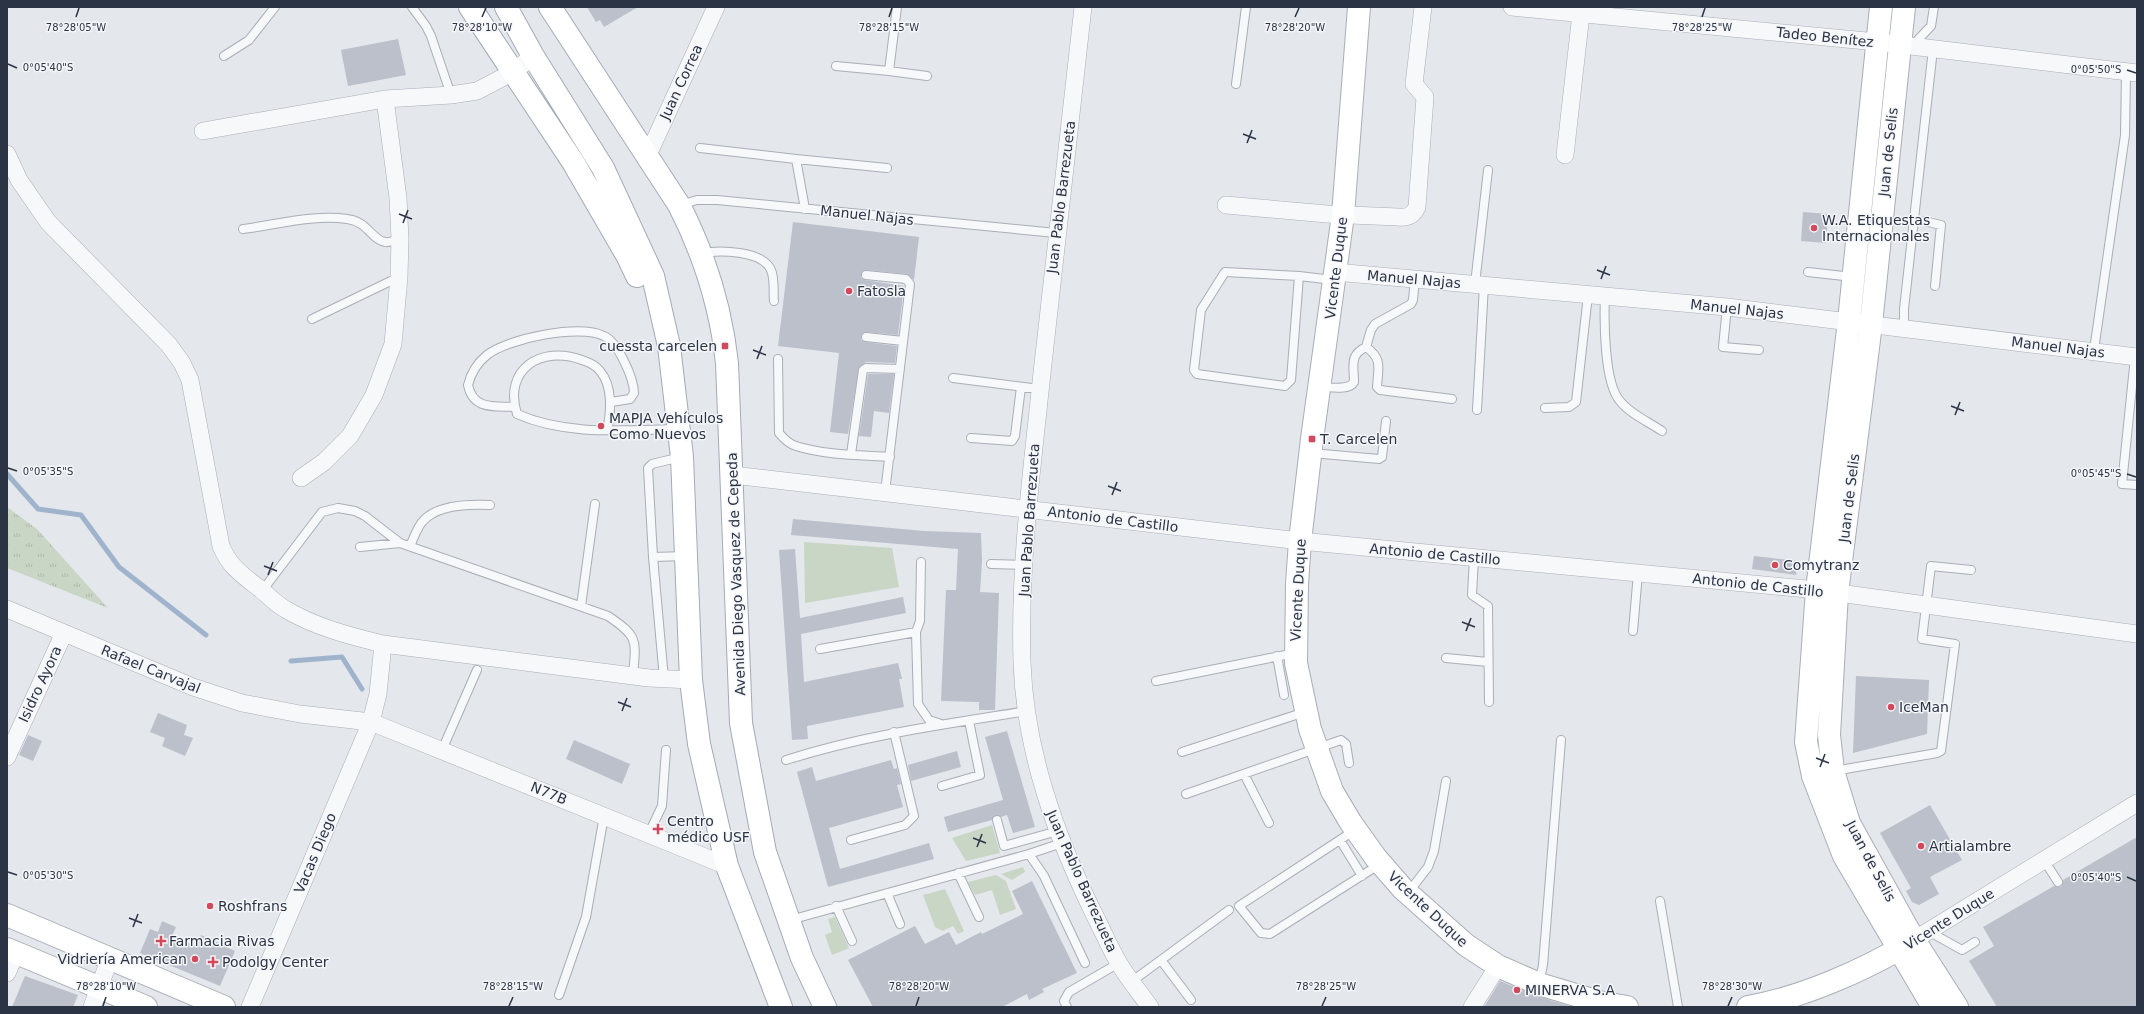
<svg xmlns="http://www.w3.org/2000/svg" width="2144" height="1014" font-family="'DejaVu Sans',sans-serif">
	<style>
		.grass { fill: url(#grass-tufts) }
		.park { fill: #c9d6c5 }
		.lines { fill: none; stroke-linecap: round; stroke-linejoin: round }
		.stream { stroke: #9fb4cc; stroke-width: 5 }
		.building { fill: #bbc0ca }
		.lane-casing { stroke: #a9aeb7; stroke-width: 10 }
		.street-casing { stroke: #a9aeb7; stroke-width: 18 }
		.secondary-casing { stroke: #a9aeb7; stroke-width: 24 }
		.primary-casing { stroke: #a3abb8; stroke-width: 24 }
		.lane { stroke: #f7f8fa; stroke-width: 8 }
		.street { stroke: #f7f8fa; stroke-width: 17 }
		.secondary { stroke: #fff; stroke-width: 22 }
		.primary { stroke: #fff; stroke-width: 22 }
		.ticks { fill: none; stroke: #2b3445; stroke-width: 1.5 }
		.poi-dot { fill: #d1495b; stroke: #f4f6f9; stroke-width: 1.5 }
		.labels { text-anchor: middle; stroke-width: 3; stroke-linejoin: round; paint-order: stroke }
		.street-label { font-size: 14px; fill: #2b3445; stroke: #f4f6f9 }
		.poi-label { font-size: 14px; fill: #2b3445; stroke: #f4f6f9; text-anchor: start }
		.ticks-label { font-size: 10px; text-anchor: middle; fill: #2b3445; stroke: #f4f6f9; stroke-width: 3; stroke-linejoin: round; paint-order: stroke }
	</style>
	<defs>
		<pattern id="grass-tufts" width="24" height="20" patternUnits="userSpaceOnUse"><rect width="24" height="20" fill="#c9d6c5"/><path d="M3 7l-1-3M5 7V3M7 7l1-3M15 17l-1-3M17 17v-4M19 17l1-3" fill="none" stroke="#adb8ab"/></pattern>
	</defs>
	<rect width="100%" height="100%" fill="#e4e7ec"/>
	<!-- grass -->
	<path class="grass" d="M7 507 37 529 108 608 7 568Z"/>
	<!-- park -->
	<path class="park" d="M804 542 892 548 899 587 805 603Z
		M992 825 1000 853 966 861 952 838Z
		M1023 867 1025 872 1012 880 1001 874Z
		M996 875 1006 881 1016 909 1000 915 992 890 975 895 968 882Z
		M945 889 964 931 958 934 953 926 943 931 935 927 923 895Z
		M835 917 849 948 832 955 825 935 832 932 828 919Z"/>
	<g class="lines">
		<!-- stream -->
		<path class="stream" d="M7 474 38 509 81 515 119 567 206 635
			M291 661 342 657 362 689"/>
	</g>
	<!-- building -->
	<path class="building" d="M587 7H638L604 27 600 20 596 22Z
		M398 39 406 75 348 86 341 50Z
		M1803 212 1828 214 1826 243 1801 241Z
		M793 222 919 237 914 280 907 274 867 270 861 274V278L865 280 904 286 898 335 866 332 861 336V340L865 342 897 346 895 363 866 362 859 367 848 434 830 432 839 353 778 346Z
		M868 374H894L889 413 874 411 871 437 859 436Z
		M793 519 924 531 981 533 982 561 980 592 999 593 995 710H979V702L941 701 946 590H956L958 549 791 535Z
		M795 549 800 618 903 597 906 613 801 634 804 682 898 663 902 679H899L904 707 807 726 808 739 792 740 779 550Z
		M1754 556 1798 561 1796 575 1752 569Z
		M1856 676 1929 680 1927 734 1853 753Z
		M158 713 187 725 184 735 193 738 185 756 162 746 165 738 150 732Z
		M1007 731 1035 827 1013 833 1007 815 1001 817 996 815 992 820 948 832 944 817 1003 800 985 737Z
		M28 735 42 741 33 761 19 755Z
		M574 740 630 764 622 784 566 759Z
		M957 751 961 767 911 781 908 765Z
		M891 760 894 769 897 768 901 784 897 785 903 807 829 828 840 869 929 843 934 859 828 887 797 772 812 767 816 781Z
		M1930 805 1962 860 1930 877 1939 894 1919 905 1912 902 1906 891 1911 888 1880 833Z
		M2137 837V1007H1997L1969 961 1994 946 1983 927 2054 886 2061 887 2063 880Z
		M1032 881 1077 973 1042 989 1044 992 1029 1000 1027 994 1002 1007H873L848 960 915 926 925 944 949 932 956 945 981 932 982 934 1023 914 1012 891Z
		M162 921 176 927 172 936 196 946 201 935 235 951 220 986 140 953 150 929 158 932Z
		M25 976 78 995 73 1007H12Z
		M1500 981 1534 995 1572 1007H1484Z"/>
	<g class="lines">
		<!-- lane casing -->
		<g class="lane-casing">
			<path id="lane" d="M412 7 426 26 431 36 451 95
				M897 7 889 71 927 76
				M1912 46 1931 26 1934 7
				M224 56 249 40 275 7
				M836 66 889 71
				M1236 84 1246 7
				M700 148 796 159 805 209
				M796 159 887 168
				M680 205 697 200H717L1056 233
				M1915 219 1941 225 1935 286
				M243 229C275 225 315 214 347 219 367 221 372 240 385 242 389 243 396 240 400 239
				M701 253C719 250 762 250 771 270 775 279 773 292 774 301
				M1808 272 1853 277
				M866 275 906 279 910 284 885 492
				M1299 276 1291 380 1285 386 1197 374 1194 370 1201 310 1225 272 1299 276 1333 280
				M1415 279 1413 300 1411 304 1375 324 1371 330 1366 347C1383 359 1378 368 1377 387L1380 390 1452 399
				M1475 284 1488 170
				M1605 296C1604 321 1604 383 1620 401 1630 414 1649 422 1662 431
				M1727 307 1723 347 1759 350
				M312 319 399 277
				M1904 328V309L1933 49
				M866 337 903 341
				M2094 350 2125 135 2126 72
				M2135 357 2122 484 2137 485
				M778 359 779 433C784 439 789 444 796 446 824 455 861 455 890 457
				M953 378 1040 389
				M1321 387C1330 387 1349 391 1354 382 1354 366 1349 355 1366 347
				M514 407C494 406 473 410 468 385 471 373 477 363 487 355 509 338 579 324 604 336 618 342 634 379 634 393L630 399 611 402
				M1545 408 1569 407 1576 402 1588 295
				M1477 410 1484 285
				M607 430C611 412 613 386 600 371 596 365 588 362 582 360 541 345 503 369 517 414 567 436 624 430 677 429
				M971 438 1012 441 1015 436 1021 387
				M1312 453 1379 459 1382 457 1386 421
				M851 454 863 370 866 368 900 369
				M410 546C414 538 417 527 423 521 438 504 470 504 490 505
				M360 547 400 543
				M653 557 686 556
				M1474 557 1472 595 1488 606 1489 702
				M921 562 920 621 916 632 918 704 929 720 941 724
				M991 564 1023 565
				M262 591 322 512 338 508 355 511 365 516 400 543 608 616C639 637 636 640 633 675
				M581 606 595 504
				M1633 631 1638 573
				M820 649 916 632
				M1277 656 1284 695
				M1446 658 1488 662
				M664 679 653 557 648 468 652 464 681 457
				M1156 681 1295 653
				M442 750 477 670
				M1182 752 1305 712
				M786 760C864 735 946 724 1027 711
				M1834 771 1937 753 1941 751 1955 644 1922 639 1931 566 1971 570
				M1244 774 1269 823
				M942 786 980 775 969 721
				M1186 794 1341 740 1346 744 1349 763
				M997 820 1004 846 1058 831
				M1355 830 1239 906 1261 933 1270 934 1380 864
				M649 833 662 806 666 750
				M851 840 905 825 914 816 894 732
				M1340 840 1362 876
				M1029 854 1044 876 1085 963
				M2044 860 2058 882
				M958 873 979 917
				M887 893 900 924
				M1408 893 1428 867 1434 851 1446 781
				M1660 901 1678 1007
				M836 906 852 941
				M790 920 1029 854 1062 843
				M1928 931 1962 950 1975 942
				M1161 960 1191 1000
				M1131 982 1229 910
				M1539 983 1543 965 1561 740
				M559 995 586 917 604 816
				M1067 1007 1064 1001 1069 992 1119 963"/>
		</g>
		<!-- street casing -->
		<g class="street-casing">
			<path id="street" d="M1083 7C1069 129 1055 251 1042 373 1032 469 1019 565 1022 662 1025 751 1056 836 1094 914 1103 931 1110 949 1120 965 1129 980 1140 993 1150 1007
				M1512 7 1877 42 2137 73
				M203 131 385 99 451 95 477 91 513 72 533 56
				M7 154 19 180 48 222 169 345 182 363 190 380 221 546C229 566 242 575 259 588 268 595 276 604 285 609 315 627 350 636 383 644L649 678 691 680
				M1565 155 1581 14
				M647 157 716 7
				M1226 205 1327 214 1398 217C1407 218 1413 216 1417 207L1425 97 1414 84 1423 7
				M1335 272 1727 307 2137 357
				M733 475 1300 541 1817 590 2137 634
				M301 478 324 462 350 436 374 395 393 344 399 277 400 239 398 198 385 99
				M7 609 193 687 242 703 300 714 371 722 727 866
				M7 757 64 633
				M1914 940 2137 803
				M7 973 16 953
				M92 1007 110 958
				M250 1007 371 722 378 694 383 644
				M1472 1007 1498 966"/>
		</g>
		<!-- secondary casing -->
		<g class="secondary-casing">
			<path id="secondary" d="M1359 7 1343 215 1312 439 1300 541 1297 584 1296 663 1310 729 1332 791 1351 823 1376 858 1403 889 1466 945 1498 966 1539 984 1599 1002 1627 1007
				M1881 7 1849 321 1817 590 1806 742 1813 776 1844 856 1933 1007
				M1904 7 1871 324 1837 593 1829 735 1833 771 1849 823 1914 940 1957 1007
				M7 915 224 1007
				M7 949 146 1007
				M1748 1007C1801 998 1865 970 1911 942"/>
		</g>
		<!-- primary casing -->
		<g class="primary-casing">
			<path id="primary" d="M470 7 573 162 628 257 637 276
				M506 7 533 56 603 168 653 276 669 346 682 457 691 680 699 744 727 866 781 1007
				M550 7 679 205C704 254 721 308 727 363L741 723 765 852 802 958 825 1007"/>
		</g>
		<!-- lane -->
		<use href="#lane" class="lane"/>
		<!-- street -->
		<use href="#street" class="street"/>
		<!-- secondary -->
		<use href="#secondary" class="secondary"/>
		<!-- primary -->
		<use href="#primary" class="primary"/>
	</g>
	<!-- ticks -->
	<path class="ticks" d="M76 17 79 8M482 17 486 8M889 17 892 8M1295 17 1299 8M1702 17 1705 8M8 64 17 68M2127 70 2136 73M1243 134 1256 139M1247 143 1252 130M399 214 412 219M403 223 408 210M1597 270 1610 275M1601 279 1606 266M753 350 766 355M757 359 762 346M1951 406 1964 411M1955 415 1960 402M8 468 17 471M2127 474 2136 477M1108 486 1121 491M1112 495 1117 482M264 566 277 571M268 575 273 562M1462 622 1475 627M1466 631 1471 618M618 702 631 707M622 711 627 698M1816 758 1829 763M1820 767 1825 754M973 838 986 843M977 847 982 834M8 872 17 875M2127 877 2136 881M129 918 142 923M133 927 138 914M103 1006 106 997M509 1006 513 997M916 1006 919 997M1322 1006 1326 997M1728 1006 1732 997"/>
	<!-- markers -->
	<g class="poi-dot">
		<circle cx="1814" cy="228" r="4"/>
		<circle cx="849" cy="291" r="4"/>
		<rect x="721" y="342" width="8" height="8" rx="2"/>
		<circle cx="601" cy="426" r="4"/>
		<rect x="1308" y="435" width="8" height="8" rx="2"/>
		<circle cx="1775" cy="565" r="4"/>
		<circle cx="1891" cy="707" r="4"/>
		<path d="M656 823h4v4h4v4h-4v4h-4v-4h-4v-4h4z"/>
		<circle cx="1921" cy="846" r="4"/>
		<circle cx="210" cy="906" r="4"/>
		<path d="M159 935h4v4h4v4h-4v4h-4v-4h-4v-4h4z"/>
		<circle cx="195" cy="959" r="4"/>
		<path d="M211 956h4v4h4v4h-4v4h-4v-4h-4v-4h4z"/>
		<circle cx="1517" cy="990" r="4"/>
	</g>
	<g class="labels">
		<!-- street labels -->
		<g class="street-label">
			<text transform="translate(1825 37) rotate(6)" y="5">Tadeo Benítez</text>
			<text transform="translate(681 82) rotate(-65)" y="5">Juan Correa</text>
			<text transform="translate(1888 152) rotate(-84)" y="5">Juan de Selis</text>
			<text transform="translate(1061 197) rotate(-83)" y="5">Juan Pablo Barrezueta</text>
			<text transform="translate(867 215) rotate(6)" y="5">Manuel Najas</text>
			<text transform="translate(1336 268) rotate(-83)" y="5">Vicente Duque</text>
			<text transform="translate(1414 279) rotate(5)" y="5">Manuel Najas</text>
			<text transform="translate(1737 309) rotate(6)" y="5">Manuel Najas</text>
			<text transform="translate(2058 347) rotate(7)" y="5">Manuel Najas</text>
			<text transform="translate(1849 498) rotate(-83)" y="5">Juan de Selis</text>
			<text transform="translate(1113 519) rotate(7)" y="5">Antonio de Castillo</text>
			<text transform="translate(1029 520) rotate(-86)" y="5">Juan Pablo Barrezueta</text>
			<text transform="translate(1435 554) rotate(5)" y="5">Antonio de Castillo</text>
			<text transform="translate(736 574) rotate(-92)" y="5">Avenida Diego Vasquez de Cepeda</text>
			<text transform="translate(1758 585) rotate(6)" y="5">Antonio de Castillo</text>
			<text transform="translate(1298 590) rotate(-87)" y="5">Vicente Duque</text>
			<text transform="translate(151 669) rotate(22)" y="5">Rafael Carvajal</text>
			<text transform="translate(40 684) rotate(-65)" y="5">Isidro Ayora</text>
			<text transform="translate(549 793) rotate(22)" y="5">N77B</text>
			<text transform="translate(315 853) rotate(-67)" y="5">Vacas Diego</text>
			<text transform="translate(1871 861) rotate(62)" y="5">Juan de Selis</text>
			<text transform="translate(1082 881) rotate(66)" y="5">Juan Pablo Barrezueta</text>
			<text transform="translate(1428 909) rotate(43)" y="5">Vicente Duque</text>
			<text transform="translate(1949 919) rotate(-32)" y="5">Vicente Duque</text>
		</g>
		<!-- poi labels -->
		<g class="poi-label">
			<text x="1822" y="225">W.A. Etiquestas<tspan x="1822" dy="16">Internacionales</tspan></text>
			<text x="857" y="296">Fatosla</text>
			<text x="717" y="351" text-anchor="end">cuessta carcelen</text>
			<text x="609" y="423">MAPJA Vehículos<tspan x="609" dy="16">Como Nuevos</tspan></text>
			<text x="1320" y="444">T. Carcelen</text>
			<text x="1783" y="570">Comytranz</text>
			<text x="1899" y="712">IceMan</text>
			<text x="667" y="826">Centro<tspan x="667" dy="16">médico USF</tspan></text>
			<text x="1929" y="851">Artialambre</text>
			<text x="218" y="911">Roshfrans</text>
			<text x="169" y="946">Farmacia Rivas</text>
			<text x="187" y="964" text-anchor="end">Vidriería American</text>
			<text x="222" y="967">Podolgy Center</text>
			<text x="1525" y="995">MINERVA S.A</text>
		</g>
	</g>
	<g class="ticks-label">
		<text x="76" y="31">78°28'05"W</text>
		<text x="482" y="31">78°28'10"W</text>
		<text x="889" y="31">78°28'15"W</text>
		<text x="1295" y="31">78°28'20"W</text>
		<text x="1702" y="31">78°28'25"W</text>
		<text x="48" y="71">0°05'40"S</text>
		<text x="2096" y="73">0°05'50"S</text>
		<text x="48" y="475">0°05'35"S</text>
		<text x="2096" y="477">0°05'45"S</text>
		<text x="48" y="879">0°05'30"S</text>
		<text x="2096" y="881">0°05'40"S</text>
		<text x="106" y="990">78°28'10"W</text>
		<text x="513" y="990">78°28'15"W</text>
		<text x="919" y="990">78°28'20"W</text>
		<text x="1326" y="990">78°28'25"W</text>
		<text x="1732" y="990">78°28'30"W</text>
	</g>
	<!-- border -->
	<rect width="2144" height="1014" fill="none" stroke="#2b3445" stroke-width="16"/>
</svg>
